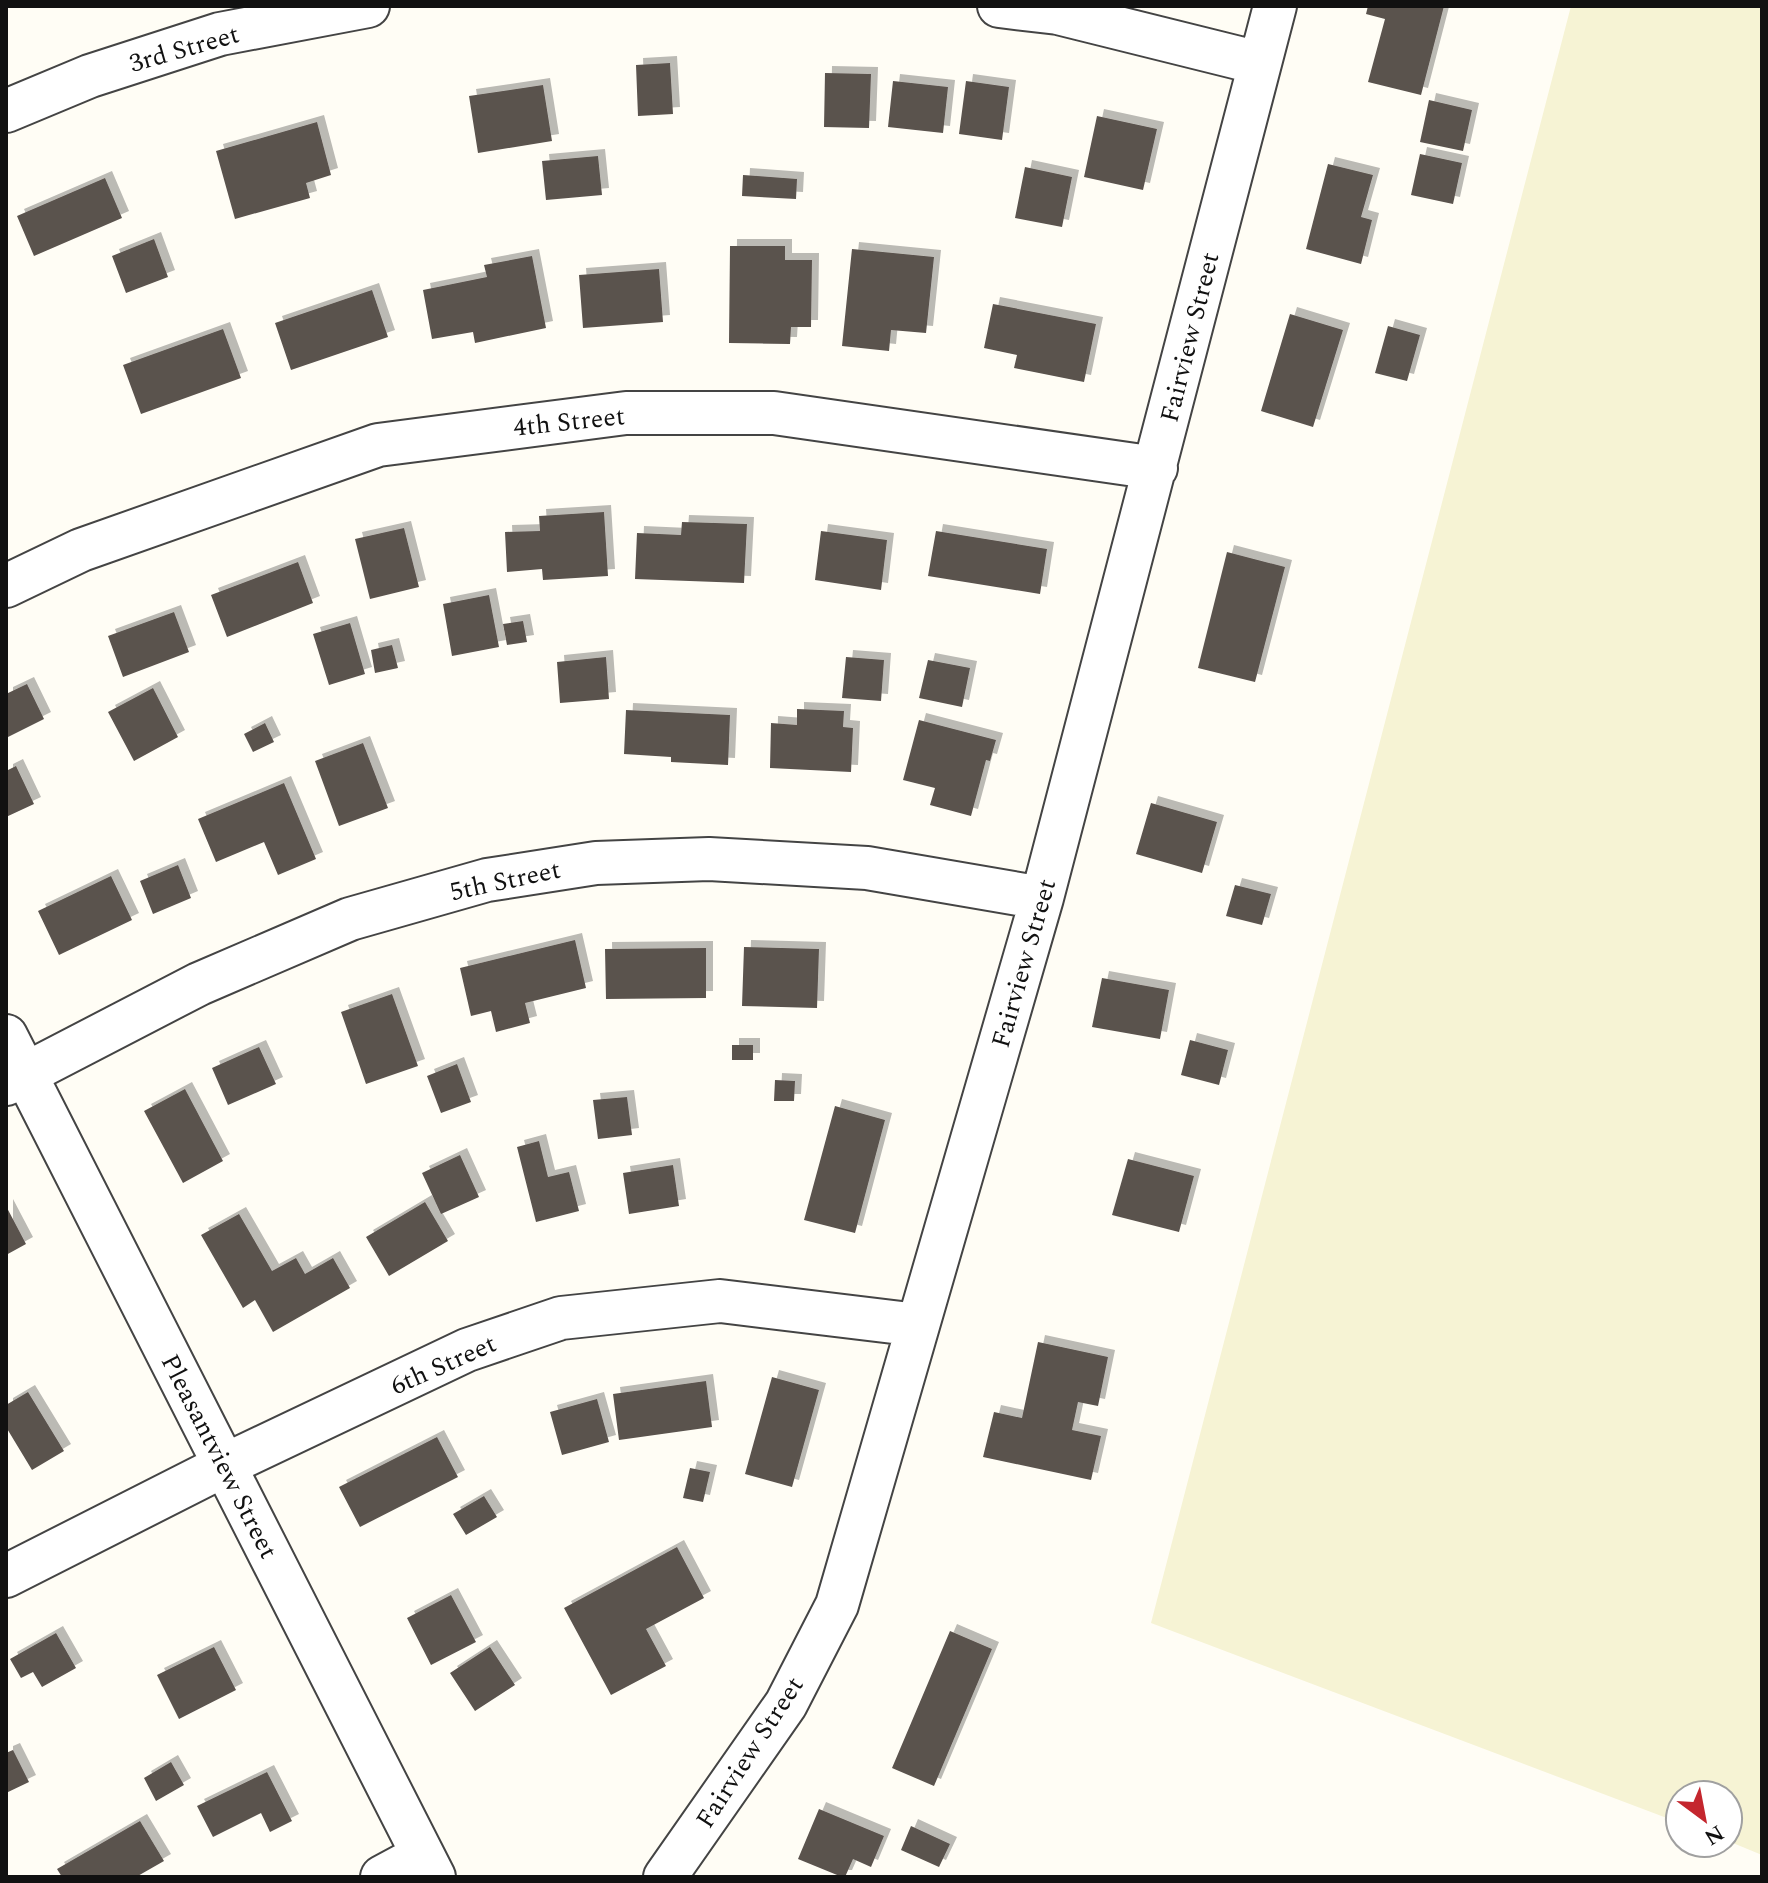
<svg xmlns="http://www.w3.org/2000/svg" width="1768" height="1883" font-family="Spectral,serif">
	<style>
		.farmland { fill: #f6f3d4 }
		.building { fill: #5a524d; filter: url(#shadow) }
		.lines { fill: none; stroke-linecap: round; stroke-linejoin: round }
		.minor-casing { stroke: #444; stroke-width: 46 }
		.minor { stroke: #fff; stroke-width: 42 }
		.labels { text-anchor: middle; stroke-width: 8; stroke-linejoin: round; paint-order: stroke }
		.street-label { font-size: 26px; fill: #111; stroke: #fff }
	</style>
	<defs>
		<filter id="shadow"><feDropShadow dx="7" dy="-7" stdDeviation="0" flood-color="#0004"/></filter>
	</defs>
	<rect width="100%" height="100%" fill="#fffdf5"/>
	<!-- farmland -->
	<path class="farmland" d="M1571 6H1762V1855L1728 1841V1795H1680V1823L1151 1623Z"/>
	<!-- building -->
	<path class="building" d="M1368 6H1444L1421 95 1368 82 1385 19 1366 14Z
		M670 63 673 114 638 116 636 65Z
		M825 73 871 74 869 128 824 127Z
		M893 81 948 87 943 133 888 127Z
		M966 81 1009 87 1002 140 959 134Z
		M543 85 552 141 478 153 469 96Z
		M1429 100 1472 110 1463 151 1420 142Z
		M1097 116 1157 129 1143 190 1084 177Z
		M317 122 331 175 306 183 310 198 235 219 216 151Z
		M1420 154 1462 163 1453 204 1411 195Z
		M598 156 602 195 546 200 542 161Z
		M1328 164 1373 175 1361 217 1372 220 1361 264 1306 249Z
		M1025 167 1072 177 1062 227 1015 218Z
		M743 175 797 179 796 199 742 196Z
		M105 178 122 218 34 256 17 216Z
		M154 239 168 277 126 293 112 256Z
		M730 246H785V260H812L811 327H791L790 344 729 343Z
		M852 249 934 257 926 333 891 330 889 351 842 346Z
		M532 256 546 328 475 343 473 332 432 339 423 290 487 277 484 265Z
		M659 269 663 322 583 328 579 275Z
		M372 290 388 337 291 370 275 323Z
		M993 304 1096 324 1084 382 1014 368 1017 355 984 348Z
		M1290 314 1343 330 1313 427 1261 411Z
		M1388 326 1420 335 1407 381 1375 373Z
		M223 329 241 378 141 414 123 365Z
		M604 512 608 576 543 580 542 569 507 572 505 532 540 531 539 516Z
		M682 522 747 524 744 583 635 579 637 533 681 535Z
		M404 528 419 587 370 599 355 539Z
		M821 531 887 540 881 590 815 580Z
		M936 531 1047 549 1040 594 928 576Z
		M1227 552 1285 567 1255 682 1198 668Z
		M298 562 313 603 227 637 211 595Z
		M489 595 499 647 452 656 443 604Z
		M174 612 189 652 123 677 108 636Z
		M523 621 527 642 507 645 503 624Z
		M350 623 365 674 329 685 313 634Z
		M392 645 398 668 375 673 371 650Z
		M606 657 609 699 560 703 557 662Z
		M846 657 884 660 881 701 842 698Z
		M928 660 970 668 962 707 919 698Z
		M27 684 44 719 6 738V694Z
		M153 688 178 737 134 761 108 712Z
		M797 709 844 711 843 727 853 728 851 772 770 768 771 723 797 725Z
		M626 710 730 715 728 765 671 762V757L624 754Z
		M919 720 996 740 990 761 986 760 971 816 930 805 935 788 903 780Z
		M265 723 274 742 253 752 244 734Z
		M363 743 388 808 339 826 315 761Z
		M16 766 34 804 6 817V771Z
		M284 783 316 859 278 875 264 842 216 862 198 819Z
		M1151 803 1217 822 1202 873 1136 854Z
		M178 865 191 898 153 914 140 881Z
		M111 876 132 920 59 955 38 911Z
		M1235 885 1271 894 1262 925 1226 916Z
		M575 940 586 988 525 1003 530 1023 496 1032 491 1011 471 1016 460 968Z
		M744 947 819 949 817 1008 742 1006Z
		M706 948V998L606 999 605 949Z
		M1102 978 1169 990 1160 1039 1092 1027Z
		M392 994 418 1066 366 1084 341 1012Z
		M1190 1040 1228 1050 1219 1085 1181 1075Z
		M732 1045H753V1060H732Z
		M259 1047 276 1084 228 1105 212 1068Z
		M457 1064 471 1102 441 1113 427 1076Z
		M775 1080 795 1081 794 1101H774Z
		M185 1089 223 1161 183 1183 144 1111Z
		M627 1097 632 1135 598 1139 593 1100Z
		M835 1106 885 1120 855 1233 804 1220Z
		M539 1141 548 1177 569 1172 579 1211 536 1222 517 1147Z
		M460 1155 479 1197 441 1214 422 1173Z
		M1128 1159 1194 1176 1179 1232 1112 1215Z
		M673 1165 679 1206 629 1214 623 1173Z
		M425 1202 448 1241 389 1276 366 1237Z
		M6 1206 26 1244 6 1255Z
		M239 1214 272 1271 296 1258 305 1274 333 1258 350 1288 273 1332 255 1300 243 1308 201 1235Z
		M1038 1342 1108 1357 1098 1406 1078 1402 1072 1430 1101 1436 1091 1480 983 1457 994 1412 1022 1418Z
		M772 1377 819 1390 792 1487 745 1474Z
		M706 1381 712 1427 619 1440 613 1394Z
		M28 1392 64 1451 32 1470 6 1427V1405Z
		M597 1399 609 1442 562 1455 550 1412Z
		M437 1437 458 1477 360 1527 339 1487Z
		M690 1468 710 1472 703 1502 683 1498Z
		M484 1496 497 1517 466 1535 453 1514Z
		M677 1547 704 1598 646 1629 666 1666 611 1695 564 1608Z
		M451 1595 476 1642 431 1665 407 1618Z
		M950 1631 992 1649 934 1786 892 1768Z
		M56 1633 76 1668 42 1687 33 1672 21 1678 10 1659Z
		M214 1647 236 1690 179 1719 157 1675Z
		M490 1647 515 1685 475 1711 450 1673Z
		M13 1750 29 1782 6 1793V1753Z
		M171 1762 184 1785 156 1801 144 1778Z
		M267 1772 292 1821 270 1832 261 1813 213 1837 197 1806Z
		M819 1809 884 1836 871 1867 853 1859 845 1877H842L798 1859Z
		M140 1821 164 1861 136 1877H62L57 1869Z
		M911 1826 950 1844 939 1867 901 1850Z"/>
	<g class="lines">
		<!-- minor casing -->
		<g class="minor-casing">
			<path id="minor" d="M999 6 1058 13 1259 63
				M6 111 90 76 220 34 368 6
				M6 586 81 550 378 445 626 413H774L1156 468
				M6 1036 434 1877
				M6 1084 199 984 350 919 487 880 596 863 709 859 867 868 1042 898
				M6 1576 225 1465 467 1350 561 1318 720 1301 918 1325
				M382 1877 421 1856
				M665 1877 786 1704 837 1605 1042 898 1275 6"/>
		</g>
		<!-- minor -->
		<use href="#minor" class="minor"/>
	</g>
	<g class="labels">
		<!-- street labels -->
		<g class="street-label">
			<text transform="translate(184 48) rotate(-16)" y="9">3rd Street</text>
			<text transform="translate(1189 337) rotate(-76)" y="9">Fairview Street</text>
			<text transform="translate(569 421) rotate(-6)" y="9">4th Street</text>
			<text transform="translate(505 880) rotate(-12)" y="9">5th Street</text>
			<text transform="translate(1023 963) rotate(-74)" y="9">Fairview Street</text>
			<text transform="translate(443 1364) rotate(-24)" y="9">6th Street</text>
			<text transform="translate(220 1456) rotate(63)" y="9">Pleasantview Street</text>
			<text transform="translate(749 1752) rotate(-57)" y="9">Fairview Street</text>
		</g>
	</g>
	<!-- border -->
	<rect width="1768" height="1883" fill="none" stroke="#111111" stroke-width="16"/>
	<!-- north arrow -->
	<g transform="translate(1704 1819) rotate(148)"><circle r="38" fill="#ffffff" stroke="#a0a0a0" stroke-width="2"/>
	<path d="M0-6L14 30L0 20L-14 30Z" fill="#c4262e"/>
	<text y="-12" font-size="22" font-weight="bold" text-anchor="middle" fill="#111111">N</text>
	</g>
</svg>
